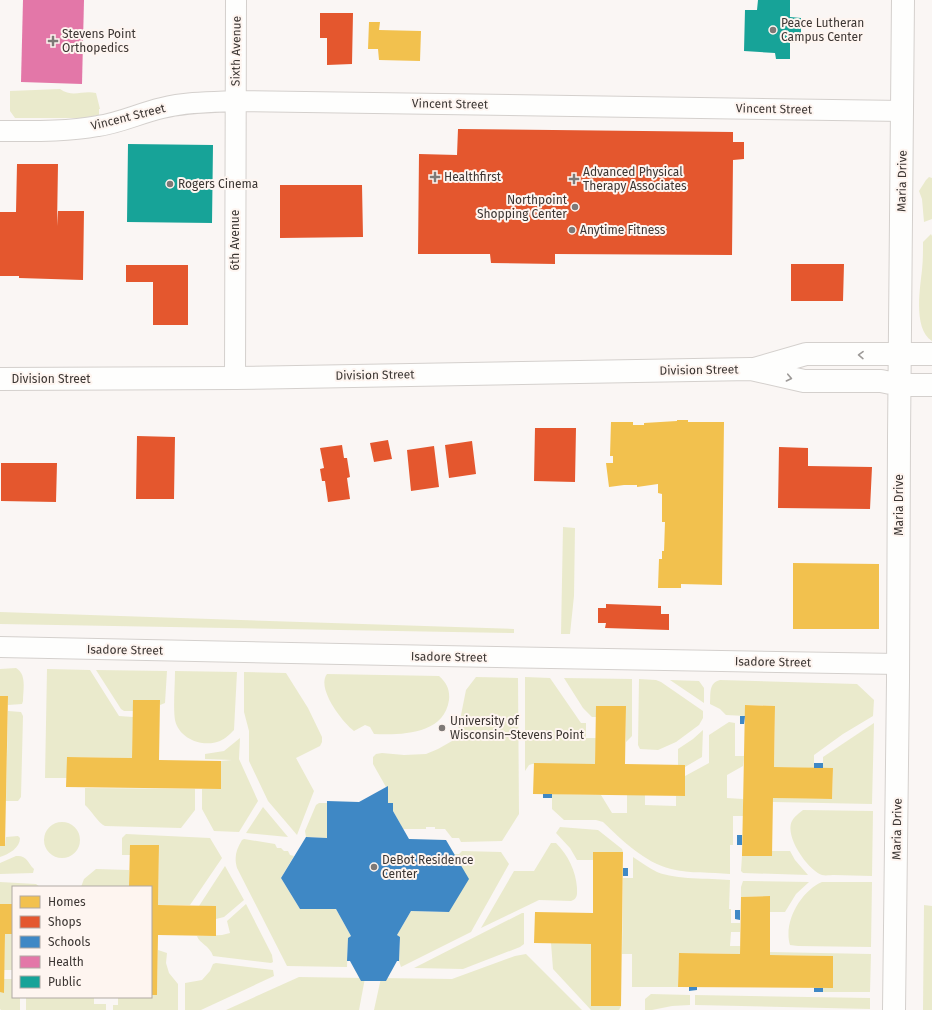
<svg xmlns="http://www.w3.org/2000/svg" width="932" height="1010" font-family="'Fira Sans',sans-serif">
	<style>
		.green { fill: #eaeacc }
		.homes { fill: #f2c14e }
		.shops { fill: #e4572e }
		.schools { fill: #3f88c5 }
		.health { fill: #e377a8 }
		.public { fill: #17a398 }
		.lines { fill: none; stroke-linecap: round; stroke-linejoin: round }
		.street-casing { stroke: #d4d0cd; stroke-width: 22 }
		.secondary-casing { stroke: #d4d0cd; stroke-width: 24 }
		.street { stroke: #fefefd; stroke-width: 20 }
		.secondary { stroke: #fefefd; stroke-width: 22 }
		.oneway { stroke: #9d9a98 }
		.poi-dot { fill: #7e7977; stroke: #fef5f0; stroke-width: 1.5 }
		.labels { text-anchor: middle; stroke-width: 4; stroke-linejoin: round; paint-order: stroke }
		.poi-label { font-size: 12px; fill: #3c3633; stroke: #fef5f0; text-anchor: start }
		.street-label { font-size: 12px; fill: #3c3633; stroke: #fef5f0 }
	</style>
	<rect width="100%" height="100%" fill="#faf6f4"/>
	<!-- green -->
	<path class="green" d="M60 89C73 98 82 90 96 93L100 109H99V115L83 118H15L10 111V91Z
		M929 177 932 178V219L924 222 922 199 919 191 926 180Z
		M931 234 932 236V341C913 329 920 289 922 270 923 261 923 252 923 242Z
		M563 527 575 528 574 596 570 634H561Z
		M0 612 514 629V633L0 624Z
		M16 668C27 674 23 690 23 701L22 704 8 705V696H0V669Z
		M47 669 90 670 119 716 133 717 132 758 67 757V778H45Z
		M96 670 167 671 165 703 160 705V701L133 700V711H124L121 709Z
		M175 671 237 672 234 730C230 734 225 739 220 741 203 748 179 739 175 720 173 706 175 686 175 671Z
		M244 672 286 673 308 708 322 737V742L320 746 296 758 314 791 297 835 268 801 249 761V731L244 712Z
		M327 674 439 676C447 683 450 690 449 700 444 735 401 735 374 734L370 727 365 725 354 731C342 722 316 688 327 674Z
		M476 677 518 678 519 814 502 841 461 842 459 838H452L445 829H435V827H426V829H403L393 811 392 803H388V787H386L373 764V757L376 754 382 753 404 755 426 754 438 749 452 741 458 730 466 690Z
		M525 677 550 678 581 723H586V738H596L595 764H532L529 765 525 771Z
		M564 678 632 679V736L626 742V707L596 706V717H592L583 708Z
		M639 679 656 680 661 682 703 711V718L699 725 676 742 658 750 640 749 638 745Z
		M670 680 699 681 704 688V703Z
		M720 680 857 684 874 700 873 716 843 734 814 755V768L774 767 775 706 745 705V716L726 715 720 709 710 704C711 695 708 683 720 680Z
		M8 711 21 712 23 716 21 797 18 801H6Z
		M729 722 735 723V756H744L743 766 727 775V798L743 799V816H733V845H730V874C711 872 690 874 671 869 644 862 623 841 603 822L596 820H564L552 809V794L601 795 612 813H627V795H645V805L676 806V796H685V776L709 763V735Z
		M874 723 872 804 773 802V798L832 799 833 768H823V757Z
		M703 730 702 757 685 767V765H678V749L693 739Z
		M240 738 239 759 258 801 239 832 214 831 202 809V789H221V761L232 760 205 759V754L224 751Z
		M85 788 195 789V810L181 828 105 826C98 823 91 810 85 805Z
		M319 803H327V838L306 837 305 831 316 805Z
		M263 807 288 837 246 833Z
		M803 810 873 811 872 876C859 876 847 875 834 875 831 875 825 876 822 875 808 870 784 836 792 821 794 817 799 813 803 810Z
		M44 840a18 18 0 1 1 36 0a18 18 0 1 1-36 0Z
		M560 827 598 830 622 849 623 852H594L593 860H577L570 848 556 833Z
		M126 834 210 838 222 858 190 905H158L159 845H130V855H122V838Z
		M18 836 20 838C20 848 9 854 0 857V846H5L6 837Z
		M244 839 275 844 277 848H281L284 851H288L290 855 294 856 281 878 300 909H336L351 936 348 938 347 967 287 966 237 868C234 857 236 850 242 840Z
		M551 843H556C568 855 576 871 577 888 577 894 578 899 571 901L539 900 481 928 514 871H534Z
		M462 851 501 852 509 864 471 932 401 967 399 961 400 937 397 935 411 911 449 912 454 854H459Z
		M772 851H790L795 860 808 875 743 873 741 871 742 856H772Z
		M16 856C27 855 27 862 34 869L33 873 0 874V863Z
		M633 857C641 862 649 868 657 872 677 880 708 878 730 880L729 909H731V923H740V932H731L730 946H740V954L679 953 678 987H632V954H622L623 878H633Z
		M225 866 244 900 224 917 216 919V906H199Z
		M96 869 129 870V887H81L84 879Z
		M743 881H746L809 882 796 894 785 912H770V896L741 897V887Z
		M0 882 36 884 40 887H13V904H0Z
		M822 882H872L871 947 798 946 790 945C783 922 801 891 822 882Z
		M246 904 272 955 273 962 271 963 213 956C210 946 199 943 197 936L222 935 230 933 227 921Z
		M924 905 932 906V1010H923Z
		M522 913H524V944L520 947 463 969 414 968Z
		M5 934H13V970H4Z
		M551 943 591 944V1006H621L619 1010H591L553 969Z
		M158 950 167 953 166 963 169 973 178 984V1010H113V1005H118V997H151V995H157Z
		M770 952 871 954 870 992H823V988L833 987V956L770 955Z
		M526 954 582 1010H374L381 978 452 979 515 956Z
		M216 963 273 970 274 976 201 1010H185V983L202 980 210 971 213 964Z
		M299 977 365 978 359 1010H226Z
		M4 979H13V997H20V1010H1L0 1009V992H4Z
		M651 994 690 995V1005L672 1006 652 1010H645V999Z
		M695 995 870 998V1009L695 1005Z
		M26 997H94V1004H106V1010H26Z"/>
	<!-- homes -->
	<path class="homes" d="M369 22H380L379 30 421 31 420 61 379 60 378 49H368Z
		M677 420H688V422H724L722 585 681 584V588H658L659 559H662V551H664L665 522H662V494L658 493V484L637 487V485H624L609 487 606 463H613V456H610L611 422H633V425H644V423L677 421Z
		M793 563 879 564V629H793Z
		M0 696H8L5 846H0Z
		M133 700H160L159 760 221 761V789L66 787 67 757 132 758Z
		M745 705 775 706 774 767 833 768 832 799 773 798 772 856H742Z
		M596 706H626L625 764 685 765V796L533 794 534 763 595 764Z
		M130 845H159L158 905 216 906V936L158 935 157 995H151V887H129Z
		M593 852H623L621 1006H591V944L534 943 535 912 593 913Z
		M770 896V955L833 956V988L678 987 679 953 740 954 741 897Z
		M0 904H13V934H5L4 993 0 992Z"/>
	<!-- shops -->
	<path class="shops" d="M320 13H353L352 64 327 65V38H320Z
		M458 129 733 132V142H744V159L733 160 732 255 555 254V264L491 263 490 254H418L419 154 457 155Z
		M17 164H58L57 226 58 211H84L83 280 19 278V276H0V212H16Z
		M280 185H362L363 237 280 238Z
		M791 264H844L843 301H791Z
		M126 265H188V325H153V282H126Z
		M535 428H576L575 482 534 481Z
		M137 436 175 437 174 499H136Z
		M388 440 392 459 374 462 370 443Z
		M472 441 476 474 449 478 445 445Z
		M342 445 344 458H347L350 477 347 478 350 499 328 502 325 481H322L320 469 324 468 320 448Z
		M434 446 439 487 411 491 407 450Z
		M779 447 808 448V466L872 467 870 509 778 508Z
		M1 463H57L56 502 1 501Z
		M606 604 661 606V614H669V630L605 628 606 623H598V608H606Z"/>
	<!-- schools -->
	<path class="schools" d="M740 716H745L744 724H740Z
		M814 763H823V768H814Z
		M388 786V803H393V811L409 839 446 840 469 879 449 912 411 911 397 935 400 937 399 961H397L386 981H361L350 961H347L348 938 351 936 336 909H300L281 878 306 837 327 838V801L359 802Z
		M543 794H552V798H543Z
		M737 835H742V845H737Z
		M623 868H628V876H623Z
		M735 910H740V920L735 919Z
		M689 987H697V990L689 991Z
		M814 988H823V992H814Z"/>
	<!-- health -->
	<path class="health" d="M23 0H84L82 84 21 82Z"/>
	<!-- public -->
	<path class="public" d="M758 0H790V17L801 18V43L790 42V59H776L775 53 744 51 745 10H757Z
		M128 144 213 145 212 223 127 222Z"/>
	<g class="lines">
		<!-- street casing -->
		<g class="street-casing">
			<path id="street" d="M0 131C33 131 65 132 98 126 120 123 140 113 162 108 186 102 211 102 235 101L903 111
				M235 378 236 0
				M0 647C299 654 599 659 898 664"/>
		</g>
		<!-- secondary casing -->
		<g class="secondary-casing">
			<path id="secondary" d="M754 369 806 354H932
				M0 379 235 378 751 369 804 381H881L900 385H932
				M894 1010 898 681 899 438 903 0"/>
		</g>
		<!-- street -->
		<use href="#street" class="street"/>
		<!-- secondary -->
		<use href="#secondary" class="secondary"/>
	</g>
	<!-- one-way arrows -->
	<defs><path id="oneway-chevron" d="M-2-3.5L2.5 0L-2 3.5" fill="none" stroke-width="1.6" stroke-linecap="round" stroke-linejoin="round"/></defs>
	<g class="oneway">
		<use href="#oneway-chevron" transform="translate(861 355) rotate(-179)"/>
		<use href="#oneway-chevron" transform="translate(789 378) rotate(12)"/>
	</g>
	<!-- markers -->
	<g class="poi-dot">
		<circle cx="773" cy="30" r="4"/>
		<path d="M51 35h4v4h4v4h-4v4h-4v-4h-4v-4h4z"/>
		<path d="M433 171h4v4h4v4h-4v4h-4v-4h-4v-4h4z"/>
		<path d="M572 173h4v4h4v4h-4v4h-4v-4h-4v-4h4z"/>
		<circle cx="170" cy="184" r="4"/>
		<circle cx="575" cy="207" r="4"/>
		<circle cx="572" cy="230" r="4"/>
		<circle cx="442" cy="728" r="4"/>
		<circle cx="374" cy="867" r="4"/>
	</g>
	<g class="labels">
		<!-- poi labels -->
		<g class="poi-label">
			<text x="781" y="27">Peace Lutheran<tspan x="781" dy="14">Campus Center</tspan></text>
			<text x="62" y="38">Stevens Point<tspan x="62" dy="14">Orthopedics</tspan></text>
			<text x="583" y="176">Advanced Physical<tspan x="583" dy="14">Therapy Associates</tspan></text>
			<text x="444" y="181">Healthfirst</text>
			<text x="178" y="188">Rogers Cinema</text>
			<text x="567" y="204" text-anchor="end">Northpoint<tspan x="567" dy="14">Shopping Center</tspan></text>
			<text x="580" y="234">Anytime Fitness</text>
			<text x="450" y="725">University of<tspan x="450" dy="14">Wisconsin–Stevens Point</tspan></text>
			<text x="382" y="864">DeBot Residence<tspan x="382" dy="14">Center</tspan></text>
		</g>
		<!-- street labels -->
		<g class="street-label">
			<text transform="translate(236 51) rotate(-89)" y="4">Sixth Avenue</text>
			<text transform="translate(450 104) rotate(1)" y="4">Vincent Street</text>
			<text transform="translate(774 109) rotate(1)" y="4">Vincent Street</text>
			<text transform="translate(128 117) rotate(-14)" y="4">Vincent Street</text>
			<text transform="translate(902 181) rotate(-89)" y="4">Maria Drive</text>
			<text transform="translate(235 240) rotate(-90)" y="4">6th Avenue</text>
			<text transform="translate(699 370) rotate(-1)" y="4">Division Street</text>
			<text transform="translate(375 375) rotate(-1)" y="4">Division Street</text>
			<text x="51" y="383">Division Street</text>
			<text transform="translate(899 505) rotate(-90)" y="4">Maria Drive</text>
			<text transform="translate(125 650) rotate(1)" y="4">Isadore Street</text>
			<text transform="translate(449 657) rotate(1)" y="4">Isadore Street</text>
			<text transform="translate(773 662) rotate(1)" y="4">Isadore Street</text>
			<text transform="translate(897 829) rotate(-89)" y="4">Maria Drive</text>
		</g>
	</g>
	<!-- legend -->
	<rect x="12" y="886" width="140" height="112" fill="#fef5f0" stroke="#b0a9a4"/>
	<rect x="20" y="896" width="20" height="12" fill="#f2c14e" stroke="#b0a9a4"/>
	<text x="48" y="906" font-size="12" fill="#3c3633">Homes</text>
	<rect x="20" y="916" width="20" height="12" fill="#e4572e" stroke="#b0a9a4"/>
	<text x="48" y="926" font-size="12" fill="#3c3633">Shops</text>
	<rect x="20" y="936" width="20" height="12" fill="#3f88c5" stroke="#b0a9a4"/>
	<text x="48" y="946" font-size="12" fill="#3c3633">Schools</text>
	<rect x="20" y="956" width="20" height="12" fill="#e377a8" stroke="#b0a9a4"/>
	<text x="48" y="966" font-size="12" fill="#3c3633">Health</text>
	<rect x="20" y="976" width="20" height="12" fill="#17a398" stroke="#b0a9a4"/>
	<text x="48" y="986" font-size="12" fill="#3c3633">Public</text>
</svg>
